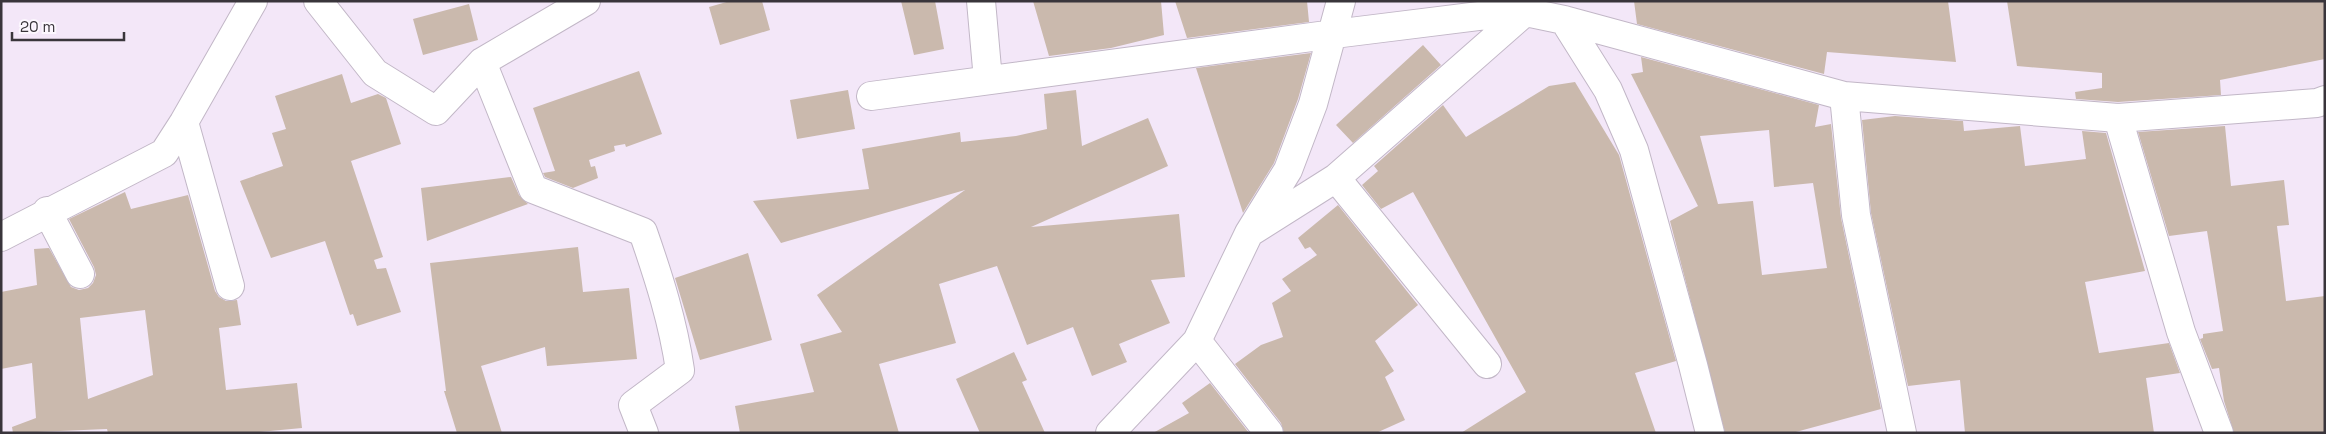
<svg xmlns="http://www.w3.org/2000/svg" width="2326" height="434" font-family="'Space Grotesk',sans-serif">
	<style>
		.building { fill: #cab9ad; fill-rule: evenodd }
		.lines { fill: none; stroke-linecap: round; stroke-linejoin: round }
		.street-casing { stroke: #c2b7c7; stroke-width: 30 }
		.street { stroke: #fff; stroke-width: 28 }
	</style>
	<rect width="100%" height="100%" fill="#f3e7f8"/>
	<!-- building -->
	<path class="building" d="M730 1H762L770 30 720 45 709 7Z
		M901 1H935L944 49 914 55Z
		M1033 1H1161L1164 35 1111 48 1049 56Z
		M1175 1H1307L1309 22 1187 38Z
		M1634 1H1948L1956 62 1827 52 1824 74 1637 24Z
		M2007 1H2325V59L2220 80 2221 95 2118 102 2076 99 2075 92 2102 88V73L2017 66Z
		M469 4 478 40 423 55 413 19Z
		M1423 45 1441 65 1353 143 1336 125Z
		M1311 53 1298 99 1274 163 1243 213 1196 68Z
		M1641 57 1819 105 1815 127 1831 124 1841 218 1881 409 1792 433H1725L1670 221 1698 206 1631 74 1643 72ZM1769 130 1774 187 1813 183 1827 268 1762 275 1753 201 1718 204 1700 136Z
		M639 71 662 134 626 147 625 144 614 146 615 151 589 160 591 167 595 166 598 178 573 188 545 177 543 173 555 171 533 108Z
		M342 74 351 103 378 94 386 98 401 144 351 161 383 257 374 260 377 269 386 268 401 312 357 326 353 314 350 315 325 241 271 258 240 181 283 166 272 133 286 129 275 96Z
		M1575 82 1619 155 1676 361 1635 373 1656 433H1461L1526 392 1413 192 1381 209 1362 185 1378 171 1374 166 1443 105 1466 137 1549 86Z
		M848 90 855 129 797 139 790 100Z
		M1076 90 1082 146 1148 118 1168 166 1031 227 1179 214 1185 277 1151 280 1170 323 1119 344 1127 362 1092 376 1073 327 1027 345 997 266 939 284 956 343 879 364 899 433H740L735 406 814 392 800 344 842 332 817 295 965 190 781 243 753 201 869 189 862 149 960 132 961 142 1016 136 1047 129 1044 94Z
		M1895 116 1963 121 1964 131 2020 126 2025 166 2086 159 2082 131 2106 133 2145 271 2085 282 2099 353 2169 343 2180 373 2146 378 2154 433H1965L1960 380 1908 386 1871 213 1862 120Z
		M2225 126 2231 186 2284 180 2289 225 2277 226 2286 301 2325 296V433H2234L2224 401 2219 368 2212 369 2200 339 2203 338V334L2223 331 2207 231 2169 236 2138 132Z
		M511 177 519 195 528 204 427 241 421 188Z
		M125 192 131 209 188 195 215 291 219 297 226 301 237 300 241 325 219 328 226 390 297 383 302 428 250 433H108L107 429 13 433 12 427 36 418 32 363 1 369V292L37 285 34 249 49 248 71 287 79 290 88 288 93 283 96 275 94 267 69 219ZM145 310 153 375 88 399 80 318Z
		M1338 205 1418 305 1375 341 1394 371 1385 377 1405 420 1376 433H1284L1281 423 1235 364 1261 345 1283 337 1272 303 1291 291 1282 279 1317 255 1310 247 1305 249 1298 238Z
		M578 247 583 292 629 288 637 359 547 366 545 347 481 366 502 433H457L444 391H446L430 263Z
		M748 253 772 340 700 360 675 278Z
		M1014 352 1027 380 1022 382 1045 433H980L956 379Z
		M1210 383 1249 433H1153L1189 413 1182 403Z"/>
	<g class="lines">
		<!-- street casing -->
		<g class="street-casing">
			<path id="street" d="M318 1 375 73 436 111 482 62 586 1
				M981 1 988 80
				M1564 20 1608 90 1634 150 1693 365 1710 433
				M482 62 533 189 643 232C659 278 673 322 680 370L633 405 644 433
				M871 96 1334 34 1527 10
				M1844 96 1856 215 1902 433
				M2118 118 2181 332 2219 433
				M184 122 230 286
				M1336 178 1487 364
				M47 211 80 274
				M1249 233 1336 178 1525 12 1564 20 1844 96 2118 118 2317 103 2325 100
				M1 237 164 153 184 122 253 1
				M1197 341 1269 433
				M1110 433 1197 341 1249 233 1288 170 1313 104 1341 1"/>
		</g>
		<!-- street -->
		<use href="#street" class="street"/>
	</g>
	<!-- border -->
	<rect width="2326" height="434" fill="none" stroke="#39353b" stroke-width="5"/>
	<!-- scale -->
	<path d="M12 32v8h112v-8" fill="none" stroke="#39353b" stroke-width="2.5"/>
	<text x="20" y="32" font-size="15" fill="#39353b" stroke="#fcf7fe" stroke-width="4" paint-order="stroke">20 m</text>
</svg>
